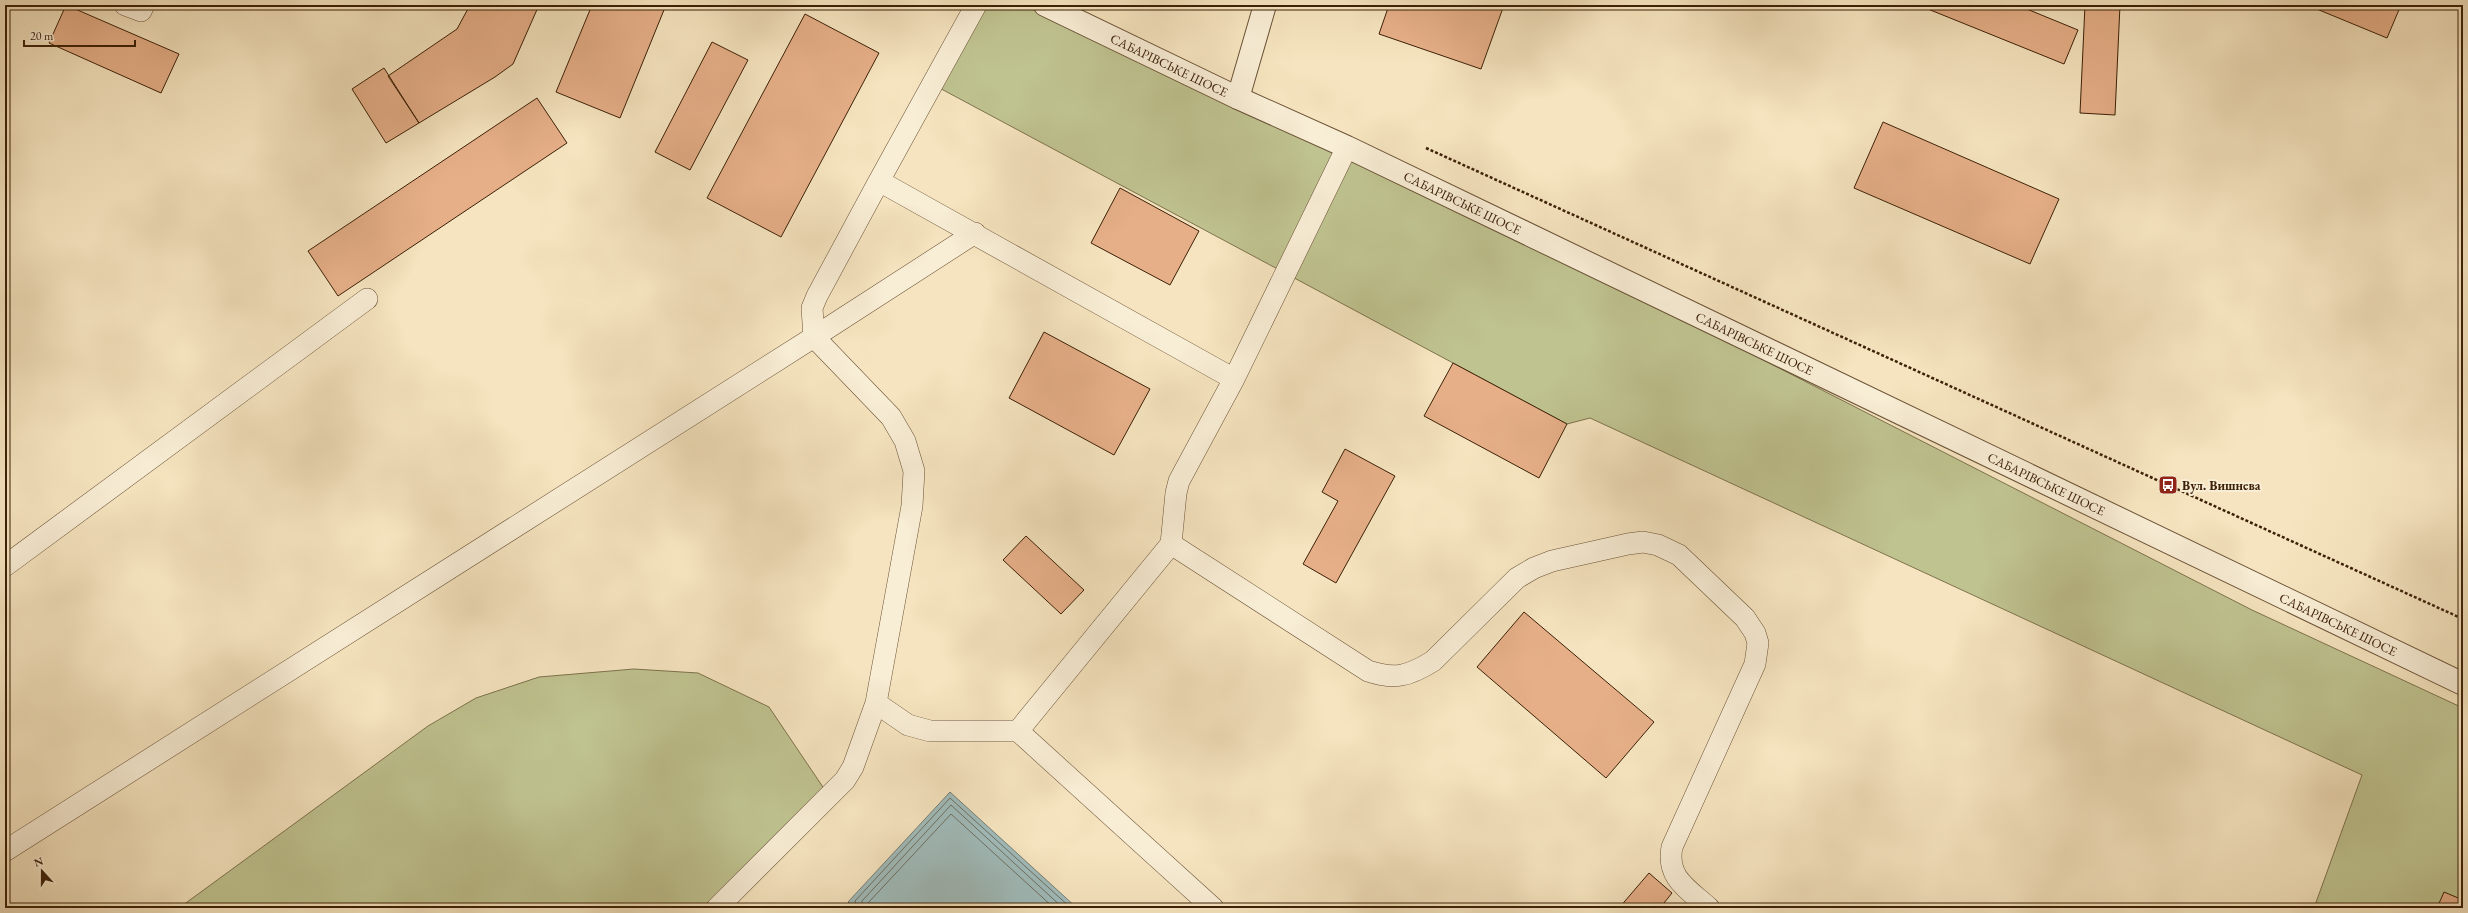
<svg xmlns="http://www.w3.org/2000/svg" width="2468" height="913" font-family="'EB Garamond',serif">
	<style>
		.green { fill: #bfc390; stroke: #7e724c }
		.water { fill: #a0bcbb; stroke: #787e73 }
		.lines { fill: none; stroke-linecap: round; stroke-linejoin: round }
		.shore { stroke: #6e6e61; stroke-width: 1 }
		.building { fill: #e6af88; stroke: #3c2007 }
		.service-casing { stroke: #6a5135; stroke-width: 22 }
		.minor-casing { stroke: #6a5135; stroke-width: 24 }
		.tertiary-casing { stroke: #6a5135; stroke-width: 24 }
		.path { stroke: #3c2007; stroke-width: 2.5; stroke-dasharray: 3 2; stroke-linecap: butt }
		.service { stroke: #f8edd5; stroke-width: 21 }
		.minor { stroke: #f8edd5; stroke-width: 22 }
		.tertiary { stroke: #f8edd5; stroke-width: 22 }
		.labels { text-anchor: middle; stroke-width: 4; stroke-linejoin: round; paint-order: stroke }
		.street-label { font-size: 13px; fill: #3c2007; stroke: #f8edd5 }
		.poi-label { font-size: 13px; font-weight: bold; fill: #3c2007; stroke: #f8edd5; text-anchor: start }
	</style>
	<rect width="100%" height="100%" fill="#f5e4bf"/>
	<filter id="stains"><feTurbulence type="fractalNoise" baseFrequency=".005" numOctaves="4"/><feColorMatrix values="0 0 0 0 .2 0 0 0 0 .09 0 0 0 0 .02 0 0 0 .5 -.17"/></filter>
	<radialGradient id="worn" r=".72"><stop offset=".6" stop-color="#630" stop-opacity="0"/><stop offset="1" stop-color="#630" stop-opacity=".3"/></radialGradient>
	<!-- green -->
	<path class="green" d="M976 5H1045L1347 147 2252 610 2463 708V908H2314L2362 775 1590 418 1567 424 932 84Z
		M634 669 698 673 769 707 829 796 717 908H179L428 726 476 698 539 677Z"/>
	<!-- water -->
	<path class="water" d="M950 792 1077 908H855L848 902Z"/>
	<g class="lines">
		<!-- shore -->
		<path class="shore" d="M857 908 855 901 950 798 1071 908
			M862 908V901L951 805 1063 908
			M868 908V903L951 814 1054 908"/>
	</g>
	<!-- building -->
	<path class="building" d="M66 5 179 54 161 93 49 43Z
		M470 5H539L513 64 495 77 419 123 388 76 457 29Z
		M592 5H666L620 118 556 92Z
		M1389 5H1504L1481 69 1379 34Z
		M1918 5H2017L2078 30 2064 64Z
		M2085 5H2120L2115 115 2080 113Z
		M2307 5H2401L2387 38Z
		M805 14 879 53 781 237 707 198Z
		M712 42 748 60 690 170 655 152Z
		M384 68 419 123 386 143 352 89Z
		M537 98 567 143 338 296 308 251Z
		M1883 122 2059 199 2030 264 1854 188Z
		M1120 188 1199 231 1170 285 1091 243Z
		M1044 332 1150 389 1114 455 1009 398Z
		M1453 363 1567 424 1539 478 1424 416Z
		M1345 449 1395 476 1336 583 1303 564 1338 501 1322 492Z
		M1026 536 1084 590 1061 614 1003 560Z
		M1524 612 1654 722 1606 778 1477 667Z
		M1649 873 1672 893 1660 908H1619Z
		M2444 892 2463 900V908H2437Z"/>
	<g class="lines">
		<!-- service casing -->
		<g class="service-casing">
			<path id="service" d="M125 5 141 11 144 5
				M879 181 976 5
				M975 233 814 337 812 308 817 296 879 181 1234 379
				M1171 544 1368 671C1395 680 1409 676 1433 661L1517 578 1534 568 1552 561 1628 544 1643 542 1658 545 1679 555 1745 618 1755 633 1758 643 1755 664 1672 847C1666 878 1688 889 1709 908
				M5 566 367 299
				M5 851 814 337 891 417 905 441 914 471 912 506 876 703
				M717 908 845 780 853 767 876 703 908 725 930 731H1018
				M1213 908 1018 731 1171 544 1176 493 1179 481 1234 379 1347 147"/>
		</g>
		<!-- minor casing -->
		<g class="minor-casing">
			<path id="minor" d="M1238 98 1265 5"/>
		</g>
		<!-- tertiary casing -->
		<g class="tertiary-casing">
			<g id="tertiary">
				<path id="s1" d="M1045 5 1238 98 1347 147 2463 684"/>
			</g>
		</g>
		<!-- path -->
		<path class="path" d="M1426 148 2463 619"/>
		<!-- service -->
		<use href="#service" class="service"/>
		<!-- minor -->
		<use href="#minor" class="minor"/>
		<!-- tertiary -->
		<use href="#tertiary" class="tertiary"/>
	</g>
	<!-- icons -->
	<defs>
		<g id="bus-square" transform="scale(1)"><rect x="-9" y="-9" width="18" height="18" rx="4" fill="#8f2418" stroke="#f8edd5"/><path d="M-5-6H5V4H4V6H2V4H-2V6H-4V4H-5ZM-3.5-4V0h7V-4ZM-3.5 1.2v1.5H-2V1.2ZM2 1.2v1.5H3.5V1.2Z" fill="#fff"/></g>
	</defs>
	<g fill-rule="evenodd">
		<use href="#bus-square" x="2168" y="485"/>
	</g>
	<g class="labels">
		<!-- street labels -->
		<g class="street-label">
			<text dy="5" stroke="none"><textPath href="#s1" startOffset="138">САБАРІВСЬКЕ ШОСЕ</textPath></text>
			<text dy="5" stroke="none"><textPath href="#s1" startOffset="462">САБАРІВСЬКЕ ШОСЕ</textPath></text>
			<text dy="5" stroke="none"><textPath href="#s1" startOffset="786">САБАРІВСЬКЕ ШОСЕ</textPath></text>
			<text dy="5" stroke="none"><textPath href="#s1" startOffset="1110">САБАРІВСЬКЕ ШОСЕ</textPath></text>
			<text dy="5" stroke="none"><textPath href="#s1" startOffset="1434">САБАРІВСЬКЕ ШОСЕ</textPath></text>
		</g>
		<!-- poi labels -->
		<g class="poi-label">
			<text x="2182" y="490">Вул. Вишнева</text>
		</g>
	</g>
	<!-- margin -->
	<rect width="2468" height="913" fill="none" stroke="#f5e4bf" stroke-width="20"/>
	<rect x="6" y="6" width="2456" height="901" fill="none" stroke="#3c2007" stroke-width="2"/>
	<rect x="10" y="10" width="2448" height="893" fill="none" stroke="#3c2007"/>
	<!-- north arrow -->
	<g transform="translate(42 871) rotate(339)" stroke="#f8edd5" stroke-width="3" paint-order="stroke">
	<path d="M0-3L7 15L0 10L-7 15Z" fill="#3c2007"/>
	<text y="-6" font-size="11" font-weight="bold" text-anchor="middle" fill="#3c2007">N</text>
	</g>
	<!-- scale -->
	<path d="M24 40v6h111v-6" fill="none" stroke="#3c2007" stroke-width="2"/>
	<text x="30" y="40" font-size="12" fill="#3c2007" stroke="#f8edd5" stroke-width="3" paint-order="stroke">20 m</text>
	<rect width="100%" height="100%" filter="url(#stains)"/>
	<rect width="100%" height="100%" fill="url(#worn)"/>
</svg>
